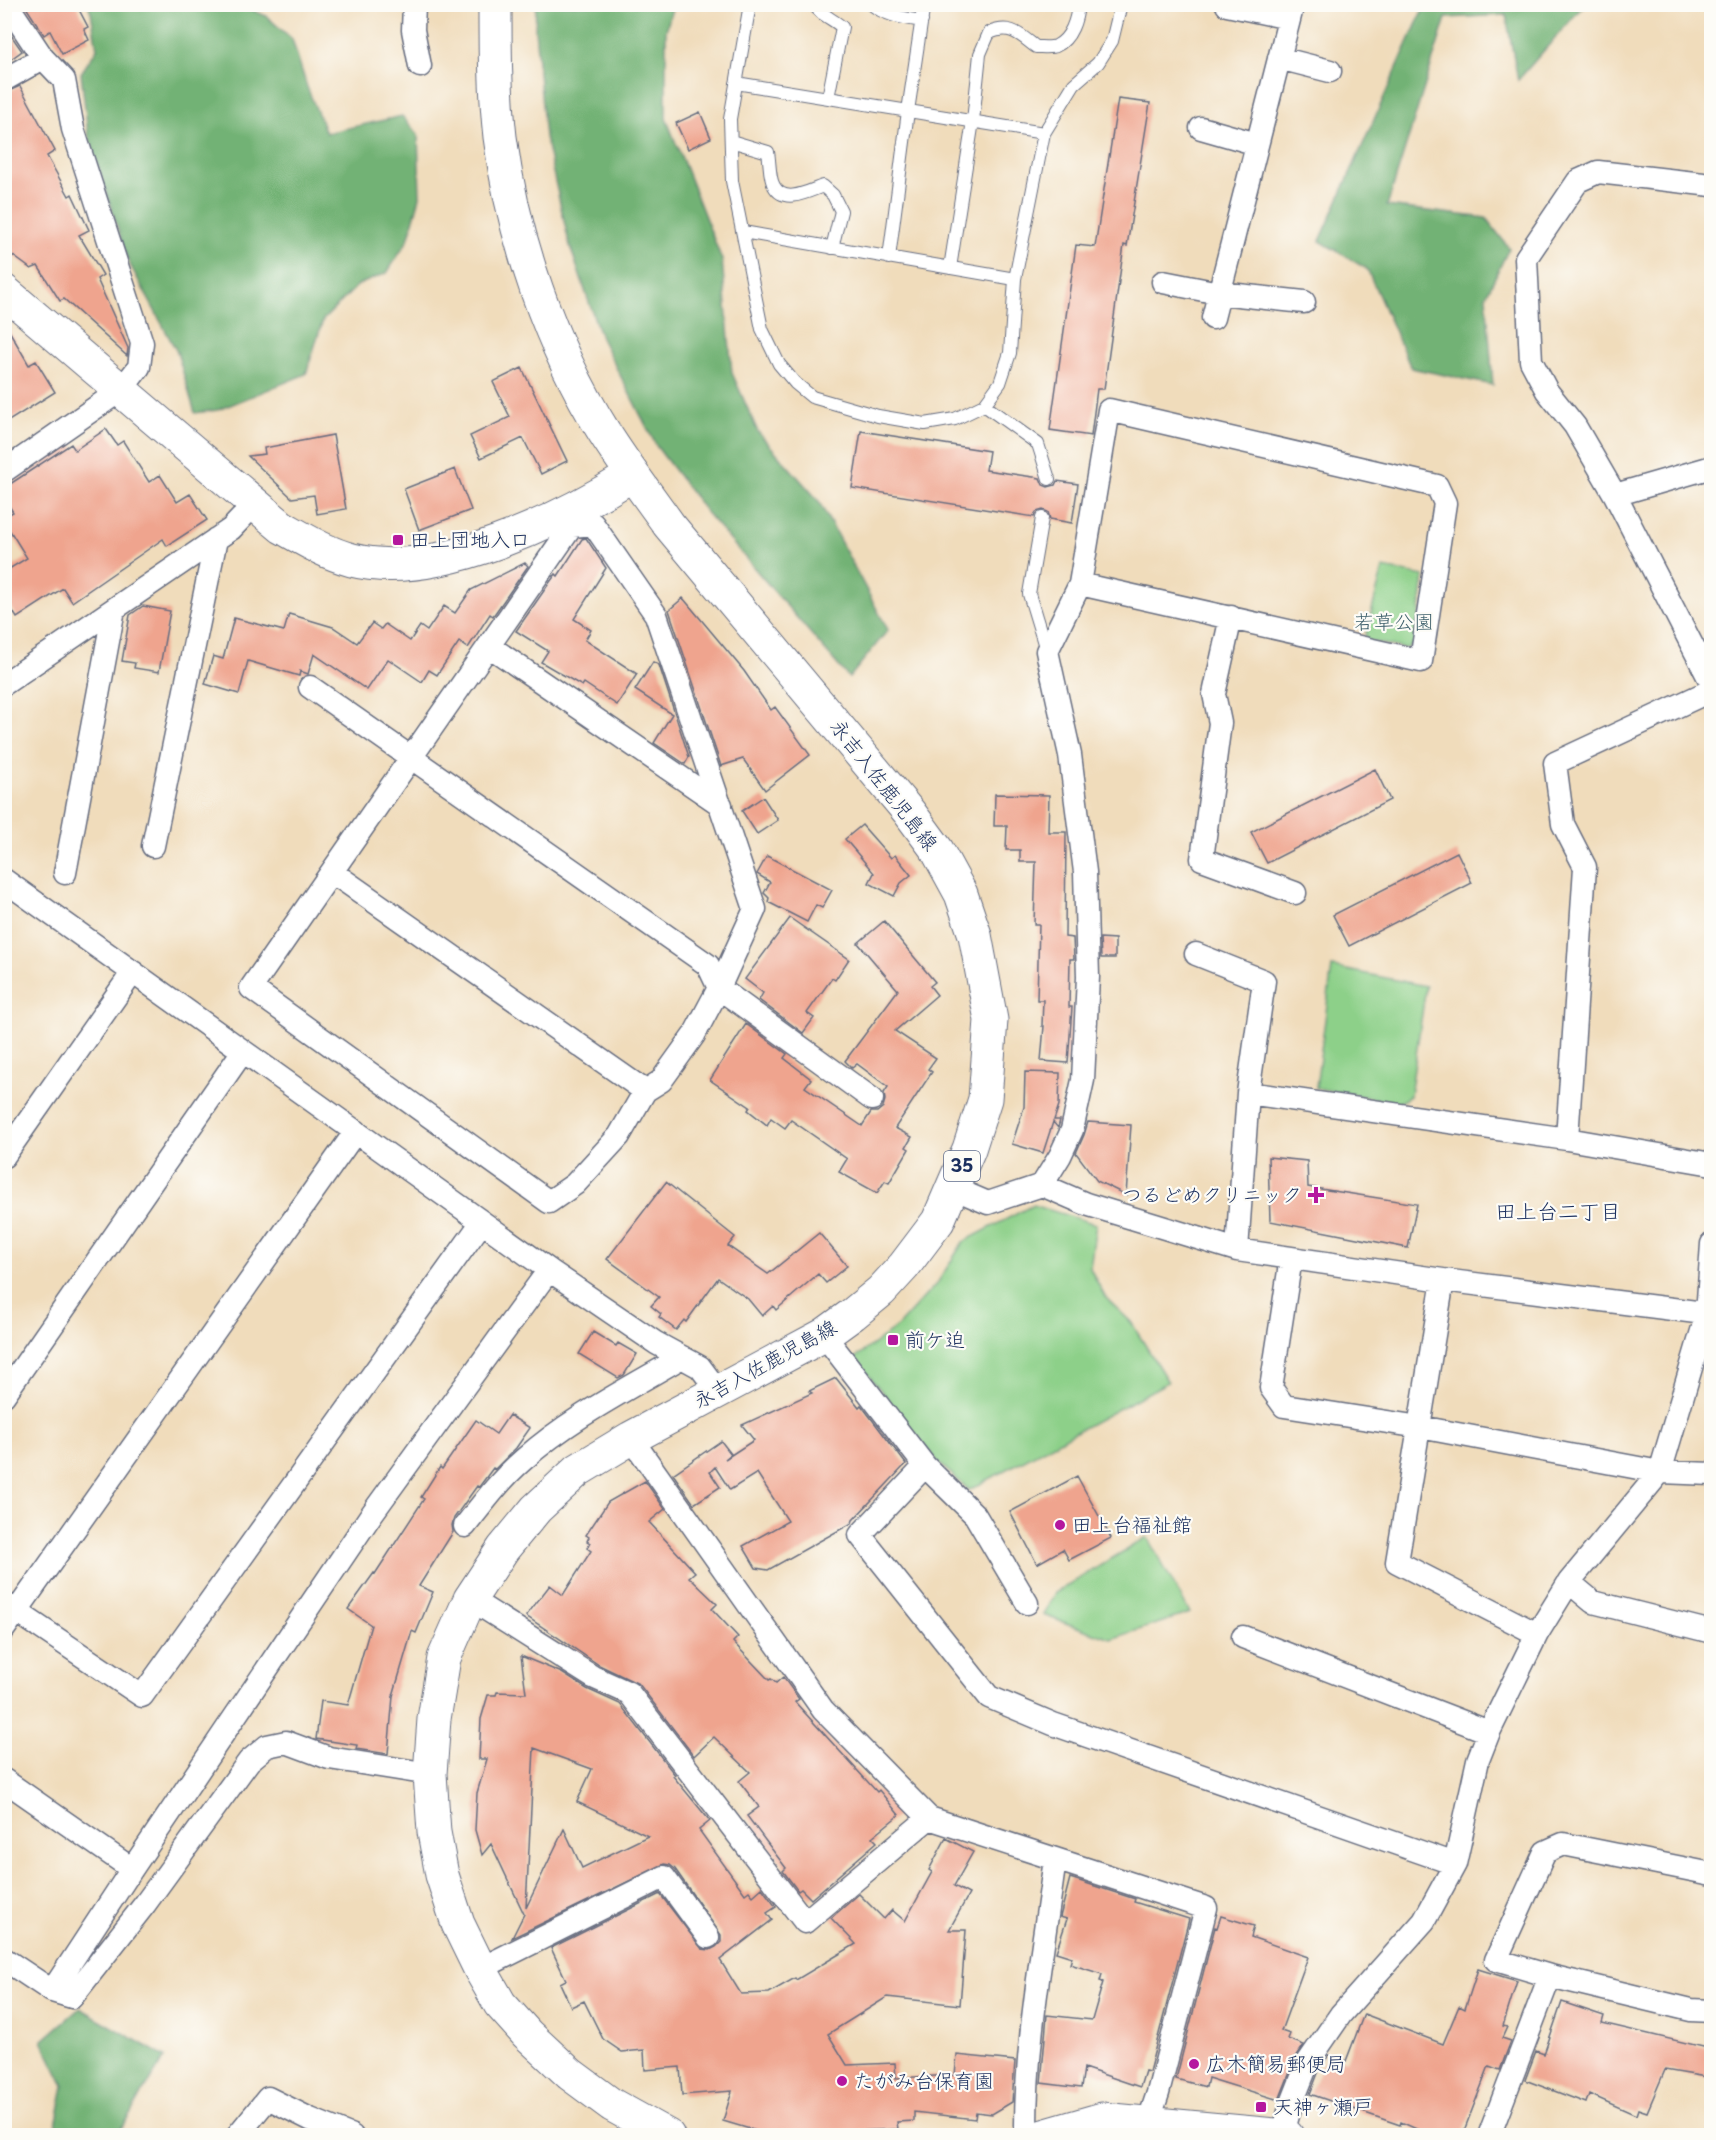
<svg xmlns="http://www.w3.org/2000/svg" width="1716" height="2140" font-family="'Playpen Sans','Klee One',sans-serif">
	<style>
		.green { fill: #8dd089; stroke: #548074; stroke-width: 1.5 }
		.forest { fill: #72b275; stroke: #46706a; stroke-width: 1.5 }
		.building { fill: #efa48e; fill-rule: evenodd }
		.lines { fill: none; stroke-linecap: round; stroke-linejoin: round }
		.lane-casing { stroke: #666c7f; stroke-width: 14 }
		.street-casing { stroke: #666c7f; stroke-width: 25 }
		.secondary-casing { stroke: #666c7f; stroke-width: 35 }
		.primary-casing { stroke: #666c7f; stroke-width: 35 }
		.lane { stroke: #fff; stroke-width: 12 }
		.street { stroke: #fff; stroke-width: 22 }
		.secondary { stroke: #fff; stroke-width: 33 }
		.primary { stroke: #fff; stroke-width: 33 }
		.poi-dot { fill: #b5179e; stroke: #fdfcf7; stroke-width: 2 }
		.labels { text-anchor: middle; stroke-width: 4.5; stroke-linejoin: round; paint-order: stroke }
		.shield { fill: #fdfcf7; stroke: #5f6c8c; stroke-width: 1.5 }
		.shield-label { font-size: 18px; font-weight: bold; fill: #1b2f5e }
		.poi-label { font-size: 20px; fill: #1b2f5e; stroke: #fdfcf7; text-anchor: start }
		.park-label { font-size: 20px; fill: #3d5f6b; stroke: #fdfcf7 }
		.street-label { font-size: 20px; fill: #1b2f5e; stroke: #fdfcf7 }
		.neighbourhood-label { font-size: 21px; fill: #1b2f5e; stroke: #fdfcf7 }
	</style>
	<rect width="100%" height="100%" fill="#fdfcf7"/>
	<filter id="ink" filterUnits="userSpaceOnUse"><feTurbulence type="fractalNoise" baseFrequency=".0167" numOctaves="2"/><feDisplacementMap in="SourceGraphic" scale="12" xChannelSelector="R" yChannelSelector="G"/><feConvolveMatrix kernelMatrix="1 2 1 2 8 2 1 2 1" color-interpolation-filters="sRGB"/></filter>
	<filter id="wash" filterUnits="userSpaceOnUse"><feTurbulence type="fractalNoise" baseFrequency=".008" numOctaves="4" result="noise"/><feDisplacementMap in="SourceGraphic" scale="24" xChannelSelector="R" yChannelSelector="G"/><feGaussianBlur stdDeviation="1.35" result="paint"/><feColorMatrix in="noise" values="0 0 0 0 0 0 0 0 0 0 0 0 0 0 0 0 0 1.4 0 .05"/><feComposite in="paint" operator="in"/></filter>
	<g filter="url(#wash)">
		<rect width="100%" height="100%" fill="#f0dcbb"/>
		<!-- green -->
		<path class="green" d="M1383 568 1424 576 1416 643 1406 649 1364 640Z
			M1332 967 1426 986 1410 1096 1399 1103 1316 1088Z
			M1033 1205 1096 1224 1090 1268 1105 1297 1131 1322 1168 1382 969 1490 938 1462 855 1358 898 1326 938 1282 963 1242Z
			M1147 1537 1190 1613 1111 1639 1043 1615 1055 1593Z"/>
		<!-- forest -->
		<path class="forest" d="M194 4 241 5 266 16 292 39 307 87 326 133 402 116 418 135 420 197 408 240 387 273 358 285 323 320 306 374 218 410 195 413 177 352 128 261 88 134 81 73 97 49 91 12 88 5Z
			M536 5H673L666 31V118L722 260 732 373 758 432 818 500 888 630 849 678 705 511 657 447 601 338 569 243 545 137 535 30Z
			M1429 5H1584L1518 80 1506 15 1446 18 1387 206 1486 218 1509 248 1486 296 1493 385 1411 368 1367 269 1320 241 1421 14Z
			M80 2008 165 2057 117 2135H54L64 2086 42 2041Z"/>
		<g id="blocks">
			<!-- building -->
			<path class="building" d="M24 4H76L88 27 84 29 89 40 62 54 50 31 44 35Z
				M4 25 22 51 4 64Z
				M20 86 55 151 47 156 69 196 72 194 89 230 79 235 103 275 97 279 128 348 127 356 64 299 60 301 38 266 31 269 4 249V93Z
				M1118 99 1150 103 1127 246 1124 245 1104 389H1097L1091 436 1050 430 1076 245 1095 247Z
				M700 112 711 138 688 149 676 123Z
				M4 322 29 365 36 361 55 392 4 424Z
				M522 368 567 461 541 474 523 438 481 458 470 436 510 417 493 382Z
				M106 429 117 445 123 441 149 482 160 475 177 502 190 494 207 520 167 546 163 539 72 602 63 588 17 618 4 597V572L27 558 4 521V517L13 512 4 498V488L71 444 75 450Z
				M861 431 989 451 986 470 1040 478 1043 485 1048 487 1055 485 1057 481 1078 484 1072 523 1050 519 1048 512 1043 510 1036 512 1034 517 852 488Z
				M333 435 346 509 317 514 314 495 292 498 248 456 265 454 264 448Z
				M455 469 471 510 419 530 404 489Z
				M586 538 606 568 574 619 591 630 585 640 637 674 617 705 584 683 582 686 541 662 548 651 516 631 550 582 556 574 558 576 582 539Z
				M525 563 528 566 493 616 490 614 468 648 459 642 437 675 429 670 422 682 388 659 367 690 314 654 308 674 300 671 299 676 248 661 239 694 205 684 213 656 223 659 234 618 284 631 289 614 333 627 357 643 372 623 381 629 385 624 410 641 420 626 427 631 444 606 455 613 471 590Z
				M683 598 744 671 771 710 775 707 810 755 765 790 743 759 721 766 669 610Z
				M143 606 170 611 159 672 134 668 135 663 122 661 130 615Z
				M653 662 659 665 689 757 685 764 654 743 672 714 635 690Z
				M1375 769 1390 800 1267 863 1251 832Z
				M995 794 1049 795 1048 832H1066L1065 937 1073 938 1074 959H1070L1069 1007H1072L1068 1063 1041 1061 1044 1026H1042L1043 1000H1037L1039 924H1034L1036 862H1020V850H1006L1007 826H994Z
				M763 797 778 820 757 834 742 811Z
				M862 825 891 858 895 855 911 875 901 883 894 896 869 883 874 873 845 839Z
				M1457 852 1472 883 1349 946 1333 915Z
				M767 856 832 890 822 908 816 905 807 922 768 902 769 898 764 893 770 882 757 874Z
				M790 918 849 959 835 980 832 978 807 1013 814 1018 803 1033 759 1000 763 993 745 979Z
				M884 921 935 982 930 986 937 995 895 1031 936 1058 928 1069 932 1072 895 1128 912 1137 906 1147 909 1149 889 1183 885 1181 877 1193 839 1172 847 1159 791 1120 785 1128 771 1118 767 1125 748 1110 750 1107 710 1080 746 1024 787 1054 784 1058 811 1079 805 1087 862 1126 871 1112H877L883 1107 885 1100 884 1093 888 1087 857 1064 852 1068 845 1061 898 990 858 943Z
				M1100 938 1115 939V958H1101Z
				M1025 1072 1060 1073 1059 1105 1054 1120H1060L1058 1128 1053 1122 1043 1153 1012 1144 1024 1107Z
				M1088 1122 1131 1125 1126 1195 1097 1181 1076 1153 1084 1135Z
				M1268 1157 1307 1161 1308 1187 1417 1204 1408 1248 1270 1221Z
				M666 1182 735 1237 728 1246 768 1274 819 1233 847 1266 826 1283 818 1274 776 1310 773 1306 762 1316 748 1299 718 1278 686 1322 684 1320 676 1330 659 1317 661 1314 651 1306 659 1297 607 1259Z
				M593 1332 616 1346 618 1343 637 1354 624 1375 618 1378 579 1354Z
				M836 1378 859 1407 861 1405 906 1464 853 1520 852 1523 768 1570 756 1568 743 1546 788 1521 757 1473 730 1490 715 1467 710 1472 720 1487 694 1504 673 1474 721 1441 731 1454 725 1459 754 1440 742 1425 812 1393 809 1391Z
				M509 1415 530 1428 516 1448 495 1469 493 1468 479 1487 477 1486 454 1518 452 1525 453 1532 419 1586 433 1592 416 1633 412 1631 393 1696 388 1754 356 1749 357 1745 316 1739 321 1701 348 1705 371 1625 348 1609 374 1573 375 1574 424 1499 421 1497 440 1467 442 1469 476 1420 496 1434Z
				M1077 1476 1111 1538 1069 1560 1063 1549 1037 1564 1010 1512Z
				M645 1481 665 1509 649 1522 695 1572 689 1577 717 1604 712 1609 738 1637 733 1642 769 1680 771 1679 776 1683 783 1677 799 1699 795 1702 877 1792 879 1790 899 1815 872 1837 877 1842 811 1899 801 1889 798 1891 783 1871 786 1868 747 1816 759 1807 739 1781 750 1772 714 1737 694 1756 639 1684 599 1665 526 1616 550 1585 563 1595 591 1551 587 1548 590 1543 587 1541 589 1537 586 1535 608 1502Z
				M521 1656 562 1673 587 1689 620 1704 675 1775 673 1776 710 1821 699 1830 745 1894 749 1891 753 1896 762 1888 776 1907 767 1913 772 1920 720 1960 741 1994 769 1993 795 1978 796 1980 856 1944 831 1918 859 1894 884 1919 892 1910 905 1921 932 1872 929 1870 946 1838 973 1852 954 1886 969 1894 949 1930H966L960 2005 887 1997 828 2034 847 2065 895 2063 896 2078 955 2075 957 2055 1015 2061 1012 2102 992 2114 976 2112 975 2119 914 2112V2121L897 2122 898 2129 770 2135 723 2121 732 2091 682 2095 680 2067 645 2070 644 2050 622 2052 603 2039 584 2001 571 2007 560 1983 566 1980 551 1948 660 1894 702 1949 710 1950 716 1947 721 1942V1935L675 1869 670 1865 664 1864 512 1938 524 1914 491 1844 482 1855 475 1830 477 1793 487 1759H479L481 1719 488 1695H496L497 1692 526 1693ZM534 1748 592 1769 577 1802 648 1836 582 1868 564 1829 526 1908Z
				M1070 1878 1135 1899 1134 1902 1189 1919 1149 2072 1145 2071 1140 2087 1084 2068 1081 2088 1041 2083 1047 2015 1092 2020 1103 1982 1100 1981 1102 1974 1070 1964 1072 1957 1056 1952 1067 1919 1060 1917Z
				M1221 1916 1254 1926 1251 1937 1308 1957 1281 2031 1290 2034 1288 2039 1304 2045 1296 2057 1279 2100 1208 2078 1206 2087 1176 2079 1215 1927 1217 1928Z
				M1478 1969 1517 1981 1503 2026 1507 2027 1502 2038 1511 2041 1500 2070 1489 2066 1462 2136H1432L1401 2122 1400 2125 1310 2094 1320 2068 1329 2055 1346 2061 1364 2014 1443 2044 1459 2006 1465 2009Z
				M1562 2002 1604 2016 1602 2023 1712 2049V2078L1665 2070 1647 2112 1638 2109 1636 2115 1589 2094 1586 2103 1525 2080 1536 2051 1544 2054Z"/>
		</g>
	</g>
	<g filter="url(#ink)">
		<use href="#blocks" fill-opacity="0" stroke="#666c7f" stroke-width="1.5"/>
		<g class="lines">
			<!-- lane casing -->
			<g class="lane-casing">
				<path id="lane" d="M750 4 730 119 732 181 762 329 779 364 795 383 812 397 878 416 925 424 955 419 984 405 1000 383 1010 353 1015 279 1044 133 1074 84 1098 63 1112 41 1121 4
					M814 4C819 14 833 19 842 27L828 98
					M871 4C885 16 904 18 922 21
					M736 83 1044 133
					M731 141 768 152C770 162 769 178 774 186 784 205 809 191 823 186L833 195 841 211 832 248
					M743 232 1015 279
					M889 258 908 111 924 4
					M950 268 973 121 980 54 989 33C1011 24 1019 34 1036 47 1042 47 1051 48 1056 46 1071 39 1077 19 1078 4
					M984 405 1038 444 1049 479
					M1042 518 1029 594 1046 650"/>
			</g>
			<!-- street casing -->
			<g class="street-casing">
				<path id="street" d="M414 4 413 30 420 66
					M1227 5 1289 18
					M1279 58 1330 71
					M4 80 43 58
					M1201 128 1257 144
					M1712 185 1598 172 1578 181 1526 258 1531 361 1547 391 1575 426 1615 495 1712 684
					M1163 282 1219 293 1304 302
					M1213 318 1293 4
					M4 471 121 390 139 367 142 343 73 129 64 80 43 58 7 4
					M1615 495 1712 467
					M564 514 572 526 251 988 549 1202 575 1184 619 1136 645 1091
					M1231 617 1214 694 1220 723 1202 859 1295 893
					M489 646 721 805
					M4 684 231 529 254 505
					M310 687 708 965 719 988 872 1099
					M153 846 216 539
					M332 872 645 1091 661 1081 694 1035 719 988 755 909 656 615 593 524 572 526
					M65 873 114 609
					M4 880 549 1270 656 1343 700 1367 718 1391
					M1196 954 1264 981 1248 1093
					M1567 1139 1585 867 1563 824 1555 763 1712 690
					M4 1156 133 972
					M1042 1185 1060 1156 1072 1130 1083 1080 1088 977 1085 872 1070 755 1047 651 1080 584 1109 410 1437 486 1445 503 1421 661 1080 584
					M953 1188 988 1203 1042 1185 1086 1204 1237 1250 1443 1280 1712 1314
					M1237 1250 1248 1093 1567 1139 1712 1164
					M1291 1258 1271 1388 1284 1406 1420 1427 1660 1472 1712 1474
					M1443 1280 1397 1562 1537 1634
					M824 1335 925 1466 975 1515 1027 1603
					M4 1395 243 1051
					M631 1438 823 1710 929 1818 1206 1908 1158 2093 1148 2123
					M925 1466 860 1535 989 1697 1053 1724 1455 1864
					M465 1526C483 1503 501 1479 523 1460 570 1418 628 1389 682 1357
					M1569 1582 1593 1602 1712 1632
					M470 1599 593 1677 629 1693 805 1922 929 1818
					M4 1603 142 1696 482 1222
					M4 1629 356 1131
					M1243 1637 1489 1732
					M4 1780 132 1869
					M4 1959 52 1991 132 1869 371 1515 549 1270
					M480 1969 664 1877 708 1937
					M1550 1976 1691 2010 1712 2011
					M52 1991 72 1997 145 1904 249 1761 267 1746 286 1742 329 1758 430 1774
					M1283 2134 1290 2108 1308 2062 1341 2014 1424 1921 1455 1864 1478 1760 1489 1732 1537 1634 1569 1582 1660 1472 1707 1314 1712 1244
					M237 2136 268 2098 310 2119 352 2136
					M1026 2136C1025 2043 1043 1950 1055 1859
					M1489 2136 1550 1976 1496 1960 1545 1852 1563 1844 1712 1874"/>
			</g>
			<!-- secondary casing -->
			<g class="secondary-casing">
				<path id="secondary" d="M4 291 282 527C305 540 326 553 352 560 436 582 562 519 632 475
					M1043 2136 1102 2119 1287 2136"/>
			</g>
			<!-- primary casing -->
			<g class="primary-casing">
				<path id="primary" d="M495 4C495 48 495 93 500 137 513 237 550 346 604 432 624 464 647 494 669 525L909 812 937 850 961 894 975 935 991 1020 985 1099 969 1149 938 1221 904 1266 881 1291 853 1314 824 1335 631 1438 578 1470 536 1509 503 1549 470 1599 444 1658 434 1719 430 1774 434 1832 442 1875 458 1924 480 1969 500 2004 527 2034 570 2074 612 2105 668 2136"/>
			</g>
			<!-- lane -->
			<use href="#lane" class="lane"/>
			<!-- street -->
			<use href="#street" class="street"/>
			<!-- secondary -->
			<use href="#secondary" class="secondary"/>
			<!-- primary -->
			<use href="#primary" class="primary"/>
		</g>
	</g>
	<!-- markers -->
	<g class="poi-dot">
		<rect x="392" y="534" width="12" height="12" rx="3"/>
		<path d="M1313 1186h6v6h6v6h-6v6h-6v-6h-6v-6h6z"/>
		<rect x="887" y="1334" width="12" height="12" rx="3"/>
		<circle cx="1060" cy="1525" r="6"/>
		<circle cx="1194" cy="2064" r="6"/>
		<circle cx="842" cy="2081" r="6"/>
		<rect x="1255" y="2101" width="12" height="12" rx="3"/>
	</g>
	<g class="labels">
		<!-- shield labels -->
		<rect class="shield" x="944" y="1151" width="36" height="30" rx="4.5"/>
		<g class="shield-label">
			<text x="962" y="1172">35</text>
		</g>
		<!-- poi labels -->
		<g class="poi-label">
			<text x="410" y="547">田上団地入口</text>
			<text x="1302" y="1202" text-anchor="end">つるどめクリニック</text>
			<text x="905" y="1347">前ケ迫</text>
			<text x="1072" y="1532">田上台福祉館</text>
			<text x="1206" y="2071">広木簡易郵便局</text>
			<text x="854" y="2088">たがみ台保育園</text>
			<text x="1273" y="2114">天神ヶ瀬戸</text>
		</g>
		<!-- park labels -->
		<g class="park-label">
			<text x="1394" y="629">若草公園</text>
		</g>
		<!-- street labels -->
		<g class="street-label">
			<text transform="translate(884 785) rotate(52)" y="7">永吉入佐鹿児島線</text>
			<text transform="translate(765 1364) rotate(-29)" y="7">永吉入佐鹿児島線</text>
		</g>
		<!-- neighbourhood labels -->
		<g class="neighbourhood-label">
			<text x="1558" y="1219">田上台二丁目</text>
		</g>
	</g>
	<!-- margin -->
	<rect width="1716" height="2140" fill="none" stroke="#fdfcf7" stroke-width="24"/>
</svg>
